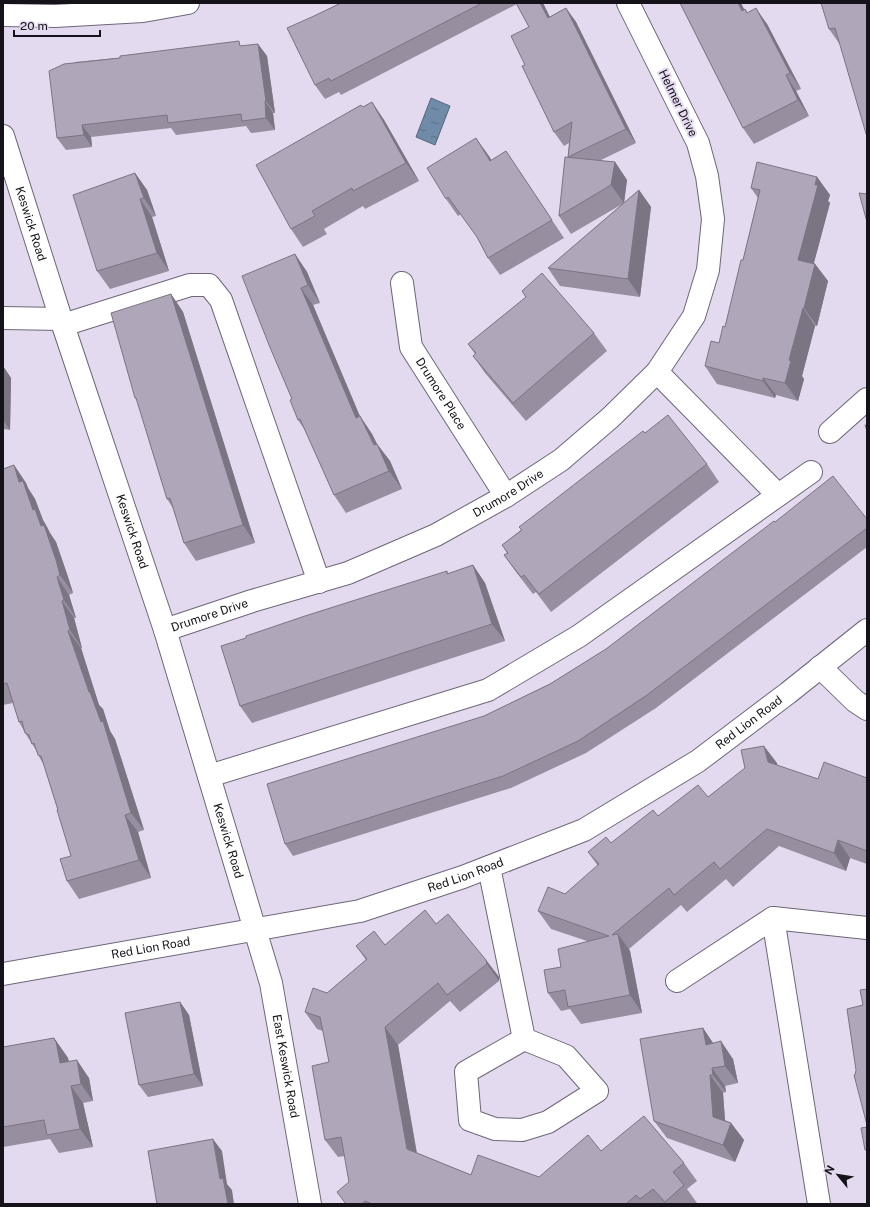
<svg xmlns="http://www.w3.org/2000/svg" width="870" height="1207" font-family="'Public Sans',sans-serif">
	<style>
		.water { fill: url(#water-ripples); stroke: #54677c }
		.lines { fill: none; stroke-linecap: round; stroke-linejoin: round }
		.minor-casing { stroke: #6f6678; stroke-width: 24 }
		.minor { stroke: #fff; stroke-width: 22 }
		.wall { fill: #978fa0 }
		.shaded-wall { fill: #7b7482 }
		.building { fill: #b0a6ba; stroke: #7b7482 }
		.labels { text-anchor: middle; stroke-width: 4; stroke-linejoin: round; paint-order: stroke }
		.street-label { font-size: 12px; fill: #151219; stroke: #e4daef }
	</style>
	<defs>
		<pattern id="water-ripples" width="26" height="14" patternUnits="userSpaceOnUse"><rect width="26" height="14" fill="#6f8ba7"/><path d="M2 4q2-2 4 0t4 0M15 11q2-2 4 0t4 0" fill="none" stroke="#5a7087"/></pattern>
	</defs>
	<rect width="100%" height="100%" fill="#e4daef"/>
	<!-- water -->
	<path class="water" d="M431 98 450 106 435 145 416 137Z"/>
	<g class="lines">
		<!-- minor casing -->
		<g class="minor-casing">
			<g id="minor">
				<path d="M3 15 55 16 143 11 188 3"/>
				<path id="s1" d="M3 136 61 319 165 630 271 983 310 1204"/>
				<path id="s2" d="M402 283 411 347 506 496"/>
				<path d="M3 318 61 319"/>
				<path d="M63 325 190 285H209L221 300 319 582"/>
				<path d="M657 372 778 495"/>
				<path d="M830 432 867 399"/>
				<path id="s3" d="M165 630 252 601 348 573 436 535 506 496 561 460 610 418 657 372 694 316 708 270 713 219 707 176 698 143 628 3"/>
				<path d="M820 667 855 701 867 709"/>
				<path d="M209 776 488 690 579 636 811 472"/>
				<path d="M489 867 524 1039 466 1072 470 1120 495 1129 522 1130 548 1122 597 1091 566 1056 524 1039"/>
				<path d="M773 918 867 928"/>
				<path id="s4" d="M3 974 360 911 463 877 584 830 698 761 788 693 867 630"/>
				<path d="M677 981 773 918 819 1204"/>
			</g>
		</g>
		<!-- minor -->
		<use href="#minor" class="minor"/>
	</g>
	<!-- wall -->
	<path class="wall" d="M341 3H543L550 17 566 8 576 22 636 143 599 161 615 162 627 180 624 203 571 234 559 216 568 157 569 143 564 146 554 132 525 65 529 27 517 4 341 95 339 92 325 99 315 85 314 16Z
		M680 3H741L744 10 745 9 748 13 767 24 801 89 796 91 809 116 754 144 743 128Z
		M867 3 841 46 829 29Z
		M258 44 267 56 275 113H273L275 130 251 133 246 126 176 135 171 128 91 137 92 147 66 150 57 138 75 62 243 46Z
		M372 102 384 120 419 181 365 209 363 206 324 229 327 234 303 247 291 229 361 105 363 107Z
		M489 156 491 160 518 169 564 238 500 275 488 258 477 237 461 214 458 216 446 199Z
		M135 173 147 190 156 216 152 217 169 271 110 289 97 271Z
		M817 177 830 195 828 201 830 203 814 263 815 264 828 281 817 326H815L802 376 804 379 798 401 776 395 775 398 717 384 705 366 719 343 725 327 743 260 758 198 751 188Z
		M639 190 651 207 640 297 560 286 548 268Z
		M295 254 307 272 320 303 313 305 360 416 372 434 377 444 390 461 402 489 346 513 334 495 305 430 298 420 292 399 271 349 269 345Z
		M522 291 594 333 607 351 526 421 485 373 473 356 475 354 468 344 526 297Z
		M171 294 183 312 255 543 196 561 184 543 173 508 167 499 138 402 135 398Z
		M3 366 11 378 10 430 3 429Z
		M645 433 707 464 719 482 551 612 536 592 533 594 516 572 504 555 507 553 502 545 521 530 519 527Z
		M14 465 26 483 28 488 35 499 43 520 47 527 50 533 56 542 68 577 73 593 69 595 76 618H74L82 648H81L99 705 103 709 110 731 115 739 144 830 138 832 151 878 79 899 67 881 71 856 58 810 44 765 38 755 36 750 25 733 24 731 19 722 13 703 3 705V469Z
		M867 519V547L656 708 586 753 511 788 293 856 285 844 484 716 550 684 606 649 775 522Z
		M473 565 485 583 505 641 252 723 240 706 447 571 448 574Z
		M777 763V766L818 779 867 778V864L850 858 846 871 779 846 733 887 726 879 687 912 681 905 629 949 630 951 642 1013 581 1024 570 1009 561 1011 548 993 561 967 587 941 551 929 538 911 565 894 598 866 588 852 611 843 658 816 708 797Z
		M436 924 486 960 499 977V981L460 1012 450 1001 398 1045 417 1153 471 1175 539 1177 601 1151 684 1163 697 1181 687 1189 697 1203 695 1204H345L349 1182 345 1156 338 1157 325 1140 329 1062 323 1031 317 1029 305 1012 366 960 356 946 385 945Z
		M180 1002 189 1015 203 1086 148 1097 139 1085Z
		M703 1028 713 1043 733 1059 738 1083 725 1086 726 1092 723 1093 725 1120 731 1123 744 1140 735 1162 667 1138 654 1121Z
		M54 1038 68 1058 69 1062 89 1078 93 1101 83 1103 93 1147 59 1153 50 1139 3 1147V1047Z"/>
	<!-- shaded-wall -->
	<path class="shaded-wall" d="M540 3H543L557 32 548 18Z
		M738 3H741L753 27 742 11Z
		M566 8 576 22 636 143 626 129Z
		M756 8 767 24 801 89 790 73Z
		M258 44 267 56 275 113 266 101Z
		M786 75 796 91 809 116 798 100Z
		M265 101 273 113 275 130 266 118Z
		M372 102 384 120 419 181 406 163Z
		M82 125 91 137 92 147 84 135Z
		M476 138 489 156 502 179 490 161Z
		M615 162 627 180 624 203 611 185Z
		M135 173 147 190 156 216 144 198Z
		M817 177 830 195 828 201 830 203 810 277 798 260Z
		M639 190 651 207 640 297 628 279Z
		M140 199 152 217 169 271 157 253Z
		M295 254 307 272 320 303 308 285Z
		M815 264 828 281 817 326 804 308Z
		M301 288 313 305 368 436 356 418Z
		M171 294 183 312 255 543 243 525Z
		M803 308 815 326 802 376 804 379 798 401 785 383 789 360Z
		M3 366 11 378 10 430 3 420Z
		M763 378 776 395 775 398 763 381Z
		M360 416 372 434 380 450 377 444 390 461 402 489 389 471 374 445Z
		M14 465 26 483 28 488 35 499 43 520 47 527 50 533 56 542 68 577 73 593 60 575 41 526 19 482Z
		M473 565 485 583 505 641 492 624Z
		M57 577 69 595 76 618 64 600Z
		M62 601 74 618 82 648 70 630Z
		M68 631 81 648 99 705 103 709 110 731 115 739 144 830 131 813 89 692Z
		M764 746 777 763 780 780 768 762Z
		M125 815 138 832 151 878 139 860Z
		M838 840 850 858 846 871 834 853Z
		M618 934 630 951 642 1013 630 995Z
		M486 960 499 977V981L487 964Z
		M180 1002 189 1015 203 1086 194 1074Z
		M385 1027 398 1045 419 1167 407 1149Z
		M703 1028 715 1046 706 1045Z
		M54 1038 68 1058 72 1081 60 1063Z
		M721 1041 733 1059 738 1083 725 1066Z
		M77 1060 89 1078 93 1101 81 1084Z
		M712 1068 725 1086 726 1092 713 1075Z
		M710 1075 723 1093 726 1134 713 1117Z
		M71 1086 83 1103 93 1147 80 1129Z
		M731 1123 744 1140 735 1162 723 1145Z
		M213 1139 222 1151 227 1184 232 1190 234 1204H228L220 1179Z"/>
	<!-- building -->
	<path class="building" d="M341 3H482L331 81 329 78 315 85 287 28 314 16Z
		M516 3H540L548 18 566 8 626 129 568 157 572 122 554 132 522 66 525 65 511 36 529 27Z
		M680 3H738L742 11 745 9 747 13 756 8 790 73 786 75 798 100 743 128Z
		M821 3H867V137L835 28 829 29Z
		M239 41 240 46 258 44 266 101H265L266 118 242 121 241 114 168 123 167 115 82 125 84 135 57 138 49 71 64 64 120 58V56Z
		M372 102 406 163 353 191 352 188 312 211 315 216 291 229 256 165 361 105 363 107Z
		M476 138 490 161 506 151 552 220 488 258 477 237 448 197 446 199 427 168Z
		M565 157 615 162 611 185 559 216Z
		M757 162 817 177 815 185H818L798 260 815 264 804 308H803L789 360 791 361 785 383 763 378V381L705 366 711 341 719 343 723 326 725 327 741 260H743L760 190 751 188Z
		M135 173 144 198 140 199 157 253 97 271 73 195Z
		M639 190 628 279 548 268Z
		M859 193 867 194V222Z
		M295 254 308 285 301 288 356 418 360 416 374 445 377 444 389 471 334 495 300 419 298 420 290 400 292 399 269 345 242 276Z
		M542 273 594 333 513 403 473 356 476 353 468 344 526 297 522 291Z
		M171 294 243 525 184 543 170 498 167 499 136 398H135L111 313Z
		M668 415 707 464 539 594 524 575 521 577 504 555 508 553 502 545 522 530 519 527 553 501 643 431 645 433Z
		M865 425H867V431Z
		M14 465 19 482 23 481 33 510 35 509 41 526 44 525 56 560 60 575 57 577 64 600 62 601 70 630 68 631 89 692H90L101 722 103 721 131 813 125 815 139 860 67 881 60 859 71 856 57 810H58L41 756 38 755 34 743 32 744 29 735 25 733 22 721 19 722 7 683 3 684V469Z
		M833 476 867 519V528L647 695 578 741 503 776 285 844 267 784 484 716 550 684 606 649 774 521 775 522Z
		M473 565 492 624 240 706 221 646 246 638V636L305 616 447 571V574Z
		M764 746 768 762 818 779 824 762 867 778V851L838 840 834 853 767 829 720 869 714 862 674 895 669 888 612 935 618 934 630 995 568 1007 565 990 548 993 544 970 561 967 558 949 609 936 538 911 548 887 565 894 599 864 588 852 606 837 611 843 653 810 658 816 698 785 708 797 745 768 741 750Z
		M425 910 436 924 448 914 486 960 487 964 447 995 438 983 385 1027 407 1149 471 1175 478 1155 539 1177 588 1135 601 1151 644 1116 684 1163 673 1172 684 1185 665 1202 653 1189 640 1199 636 1195 626 1204H372L365 1201 362 1204H346L337 1192 349 1182 341 1137 325 1140 312 1066 329 1062 320 1017 305 1012 313 988 327 993 367 959 356 946 374 931 385 945Z
		M867 989V1125L854 1075H855L856 1070 847 1009 863 1005 860 990Z
		M180 1002 194 1074 139 1085 125 1013Z
		M703 1028 706 1045 721 1041 725 1066 712 1068 713 1075H710L713 1117 731 1123 723 1145 654 1121 640 1039Z
		M54 1038 55 1041H56L60 1063 77 1060 81 1084 71 1086 80 1129 47 1135 44 1120 3 1127V1047Z
		M867 1127V1150H865L861 1128Z
		M213 1139 220 1179 223 1178 228 1204H157L148 1151Z"/>
	<g class="labels">
		<!-- street labels -->
		<g class="street-label">
			<text transform="translate(678 103) rotate(64)" y="4">Helmer Drive</text>
			<text dy="4" stroke="none"><textPath href="#s1" startOffset="92">Keswick Road</textPath></text>
			<text dy="4" stroke="none"><textPath href="#s2" startOffset="120">Drumore Place</textPath></text>
			<text dy="4" stroke="none"><textPath href="#s3" startOffset="371">Drumore Drive</textPath></text>
			<text dy="4" stroke="none"><textPath href="#s1" startOffset="416">Keswick Road</textPath></text>
			<text dy="4" stroke="none"><textPath href="#s3" startOffset="47">Drumore Drive</textPath></text>
			<text dy="4" stroke="none"><textPath href="#s4" startOffset="798">Red Lion Road</textPath></text>
			<text dy="4" stroke="none"><textPath href="#s1" startOffset="740">Keswick Road</textPath></text>
			<text dy="4" stroke="none"><textPath href="#s4" startOffset="474">Red Lion Road</textPath></text>
			<text dy="4" stroke="none"><textPath href="#s4" startOffset="150">Red Lion Road</textPath></text>
			<text dy="4" stroke="none"><textPath href="#s1" startOffset="973">East Keswick Road</textPath></text>
		</g>
	</g>
	<!-- border -->
	<rect width="870" height="1207" fill="none" stroke="#151219" stroke-width="8"/>
	<!-- north arrow -->
	<g transform="translate(838 1175) rotate(300)" stroke="#e4daef" stroke-width="3" paint-order="stroke">
	<path d="M0-3L7 15L0 10L-7 15Z" fill="#151219"/>
	<text y="-6" font-size="11" font-weight="bold" text-anchor="middle" fill="#151219">N</text>
	</g>
	<!-- scale -->
	<path d="M14 30v6h86v-6" fill="none" stroke="#151219" stroke-width="2"/>
	<text x="20" y="30" font-size="12" fill="#151219" stroke="#e4daef" stroke-width="3" paint-order="stroke">20 m</text>
</svg>
